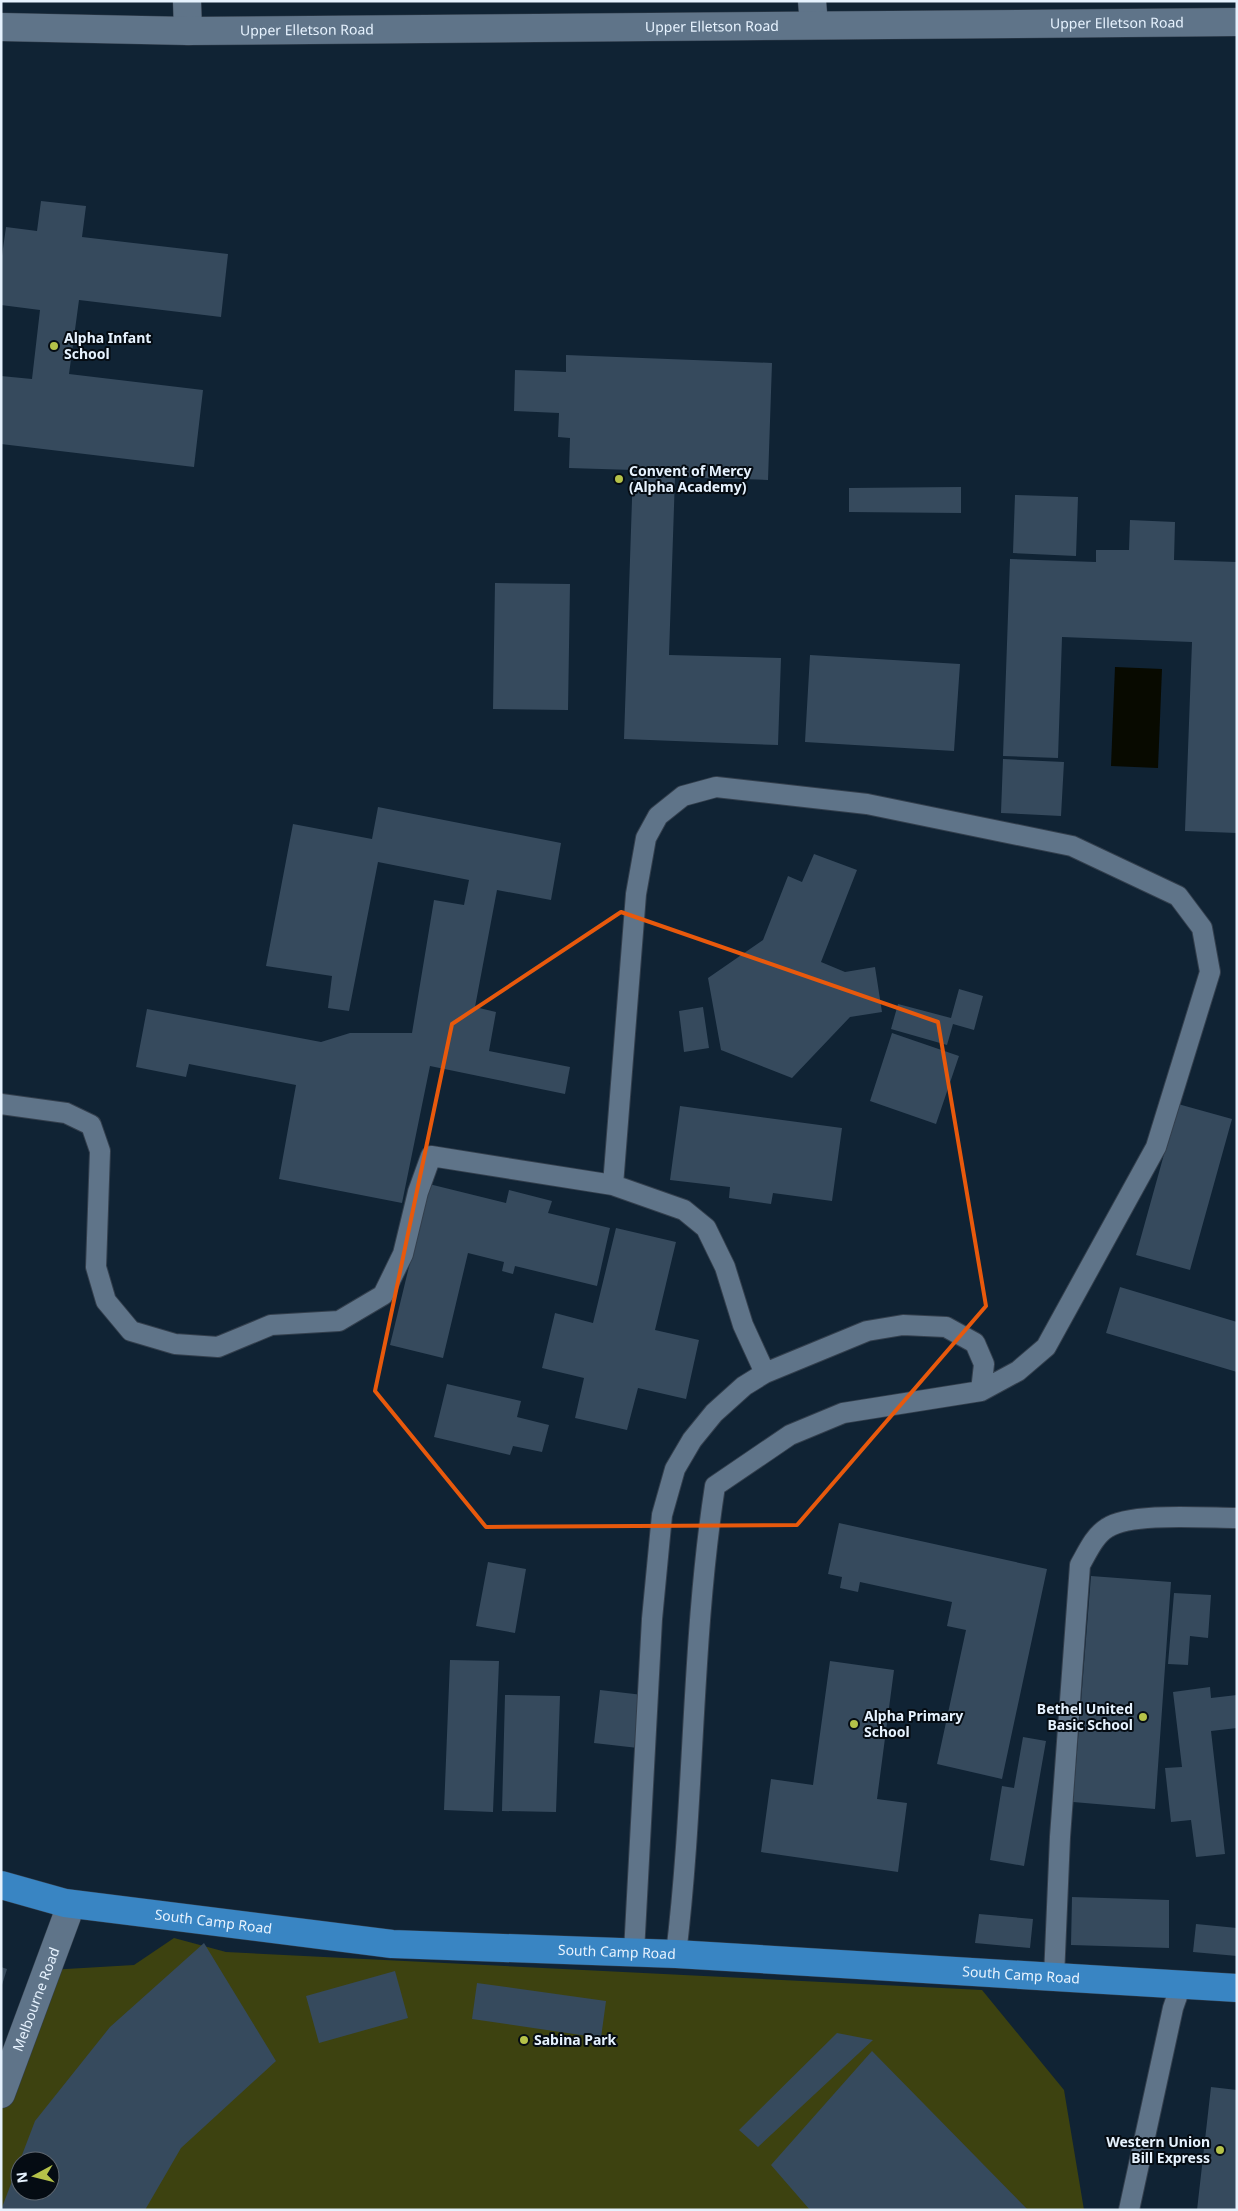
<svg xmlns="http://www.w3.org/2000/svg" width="1238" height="2211" font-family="'Noto Sans',sans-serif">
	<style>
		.green { fill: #3d4210; fill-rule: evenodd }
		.water { fill: #080a00 }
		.building { fill: #364a5d; fill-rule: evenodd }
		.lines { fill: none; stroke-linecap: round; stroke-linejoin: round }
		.service-casing { stroke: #333f4d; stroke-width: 22 }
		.minor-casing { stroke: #333f4d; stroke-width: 29 }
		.tertiary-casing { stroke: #333f4d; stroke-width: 29 }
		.primary-casing { stroke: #333f4d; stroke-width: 29 }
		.service { stroke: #5f7489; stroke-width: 20 }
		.minor { stroke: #5f7489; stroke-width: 28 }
		.tertiary { stroke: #5f7489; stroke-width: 28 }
		.primary { stroke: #3985c3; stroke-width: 28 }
		.marked { fill: none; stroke: #e8590c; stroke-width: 4; stroke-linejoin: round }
		.poi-dot { fill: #b5c249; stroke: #050c13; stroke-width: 2 }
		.labels { text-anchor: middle; stroke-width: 4; stroke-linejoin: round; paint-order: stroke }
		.street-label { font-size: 14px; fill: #e6f2fe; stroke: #050c13 }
		.poi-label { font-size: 14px; font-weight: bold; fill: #e6f2fe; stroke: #050c13; text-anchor: start }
	</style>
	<rect width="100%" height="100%" fill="#102334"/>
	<!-- green -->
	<path class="green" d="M174 1938 226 1952 982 1990 1064 2090 1084 2210H1V2107L49 1970 134 1965ZM20 2161H50V2191H20Z"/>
	<!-- water -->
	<path class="water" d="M1115 667 1162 669 1158 768 1111 766Z"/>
	<!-- building -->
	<path class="building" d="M41 201 86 206 82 237 228 254 221 317 79 300 69 374 203 390 194 467 1 444V376L32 379 40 310 1 305V263L6 227 37 231Z
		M566 355 772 363 768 480 675 477 669 655 781 658 778 745 624 739 633 470 569 468 570 438 558 437 559 413 514 411 515 370 566 372Z
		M961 487V513L849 512V488Z
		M1015 495 1078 497 1076 556 1013 553Z
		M1130 520 1175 522 1174 560 1237 562V833L1185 831 1192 642 1062 637 1058 758 1003 756 1010 559 1096 562V550H1129Z
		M495 583 570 584 568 710 493 709Z
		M810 655 960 664 954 751 805 742Z
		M1003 759 1064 762 1061 816 1001 813Z
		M378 807 561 843 551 900 497 890 475 1007 496 1012 489 1051 570 1067 565 1094 430 1066 402 1203 279 1179 296 1085 189 1064 186 1077 136 1067 147 1009 321 1042 350 1033H412L434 900 464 905 469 880 378 862 349 1011 328 1008 332 976 266 966 293 824 372 839Z
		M814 854 857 870 821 962 845 972 875 967 882 1012 850 1017 792 1078 721 1050 708 978 763 940 788 876 802 882Z
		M959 989 983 996 974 1030 953 1024 947 1045 891 1029 898 1004 951 1018Z
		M703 1007 709 1048 684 1052 679 1011Z
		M892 1033 959 1056 936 1124 870 1101Z
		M1178 1104 1232 1119 1190 1270 1136 1255Z
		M680 1106 842 1128 832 1201 773 1193 771 1204 729 1198 730 1187 670 1180Z
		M429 1184 506 1203 509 1190 552 1201 548 1213 610 1228 597 1286 515 1266 513 1274 502 1271 504 1262 468 1253 443 1358 390 1345Z
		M616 1228 676 1242 655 1330 699 1340 686 1399 638 1388 627 1430 575 1418 584 1378 542 1368 555 1313 593 1323Z
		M1120 1287 1237 1322V1372L1106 1333Z
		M447 1384 521 1401 517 1417 549 1425 542 1452 513 1446 510 1455 434 1437Z
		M839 1523 1047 1569 1002 1779 937 1764 966 1630 947 1626 952 1602 860 1582 858 1592 840 1588 842 1577 828 1574Z
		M488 1562 526 1569 515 1633 476 1626Z
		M1091 1576 1171 1582 1155 1809 1073 1802Z
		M1174 1593 1211 1595 1208 1638 1190 1636 1188 1665 1168 1664Z
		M450 1660 499 1661 493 1812 444 1810Z
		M830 1661 894 1670 877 1799 907 1803 898 1872 761 1852 771 1779 813 1785Z
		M1210 1687 1211 1698 1237 1695V1728L1211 1731 1225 1854 1196 1857 1191 1820 1171 1822 1165 1768 1182 1767 1173 1692Z
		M600 1690 643 1695 638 1748 594 1743Z
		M505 1695 560 1696 556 1812 502 1811Z
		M1023 1737 1046 1741 1024 1866 990 1860 1002 1786 1014 1788Z
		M1072 1897 1169 1900V1948L1071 1945Z
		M979 1914 1033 1919 1030 1948 975 1943Z
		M1196 1924 1237 1928V1956L1193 1952Z
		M204 1943 276 2061 181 2148 145 2210H1L35 2121 110 2027ZM20 2161H50V2191H20Z
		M1 1967 7 1969 2 1985 1 1984Z
		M395 1971 408 2018 319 2043 306 1996Z
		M477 1983 606 2001 601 2038 472 2019Z
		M837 2033 873 2040 758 2147 739 2130Z
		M872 2051 1028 2210H810L771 2165Z
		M1211 2087 1237 2090V2210H1197Z"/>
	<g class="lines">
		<!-- service casing -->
		<g class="service-casing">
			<path id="service" d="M1 1104 66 1113 91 1125 100 1151 96 1267 106 1301 131 1331 175 1344 218 1347 271 1325 339 1321 383 1295 403 1254 418 1192 431 1156 613 1185 684 1210 706 1228 725 1267 743 1325 765 1373
				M613 1185 636 894 646 838 658 816 683 796 716 787 867 804 1072 846 1178 896 1202 928 1210 972 1156 1147 1046 1347 1018 1371 981 1391 843 1413 790 1435 715 1486C691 1640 695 1798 676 1954
				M634 1952 652 1619 662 1515 675 1469 692 1440 714 1413 744 1386 765 1373 867 1331 903 1325 946 1327 975 1343 984 1364 981 1391
				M1054 1977 1060 1837 1080 1565C1087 1553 1094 1536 1107 1528 1131 1512 1206 1518 1237 1518
				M1129 2210 1173 2008 1181 1985"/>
		</g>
		<!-- minor casing -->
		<g class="minor-casing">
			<g id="minor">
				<path d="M187 1 188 31"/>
				<path d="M812 1 814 25"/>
				<path id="s1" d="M1 2094 67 1916 65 1903"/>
			</g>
		</g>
		<!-- tertiary casing -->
		<g class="tertiary-casing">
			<g id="tertiary">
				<path id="s2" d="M1 27 188 31 1237 22"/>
			</g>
		</g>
		<!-- primary casing -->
		<g class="primary-casing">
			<g id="primary">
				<path id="s3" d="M1 1885 65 1903 392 1944 676 1954 1237 1988"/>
			</g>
		</g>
		<!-- service -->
		<use href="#service" class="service"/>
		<!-- minor -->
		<use href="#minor" class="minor"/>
		<!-- tertiary -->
		<use href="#tertiary" class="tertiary"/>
		<!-- primary -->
		<use href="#primary" class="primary"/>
	</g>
	<!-- marked area -->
	<path class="marked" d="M621 912 938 1022 986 1306 797 1525 486 1527 375 1391 452 1024Z"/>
	<!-- markers -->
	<g class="poi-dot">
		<circle cx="54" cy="346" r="5"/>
		<circle cx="619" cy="479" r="5"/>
		<circle cx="1143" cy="1717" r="5"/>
		<circle cx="854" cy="1724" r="5"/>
		<circle cx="524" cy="2040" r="5"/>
		<circle cx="1220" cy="2150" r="5"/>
	</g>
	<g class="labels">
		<!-- street labels -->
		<g class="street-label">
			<text dy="5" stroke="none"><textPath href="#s2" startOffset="1116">Upper Elletson Road</textPath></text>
			<text dy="5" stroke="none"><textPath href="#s2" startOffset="711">Upper Elletson Road</textPath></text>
			<text dy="5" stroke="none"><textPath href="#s2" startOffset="306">Upper Elletson Road</textPath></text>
			<text dy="5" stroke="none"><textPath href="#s3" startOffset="216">South Camp Road</textPath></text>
			<text dy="5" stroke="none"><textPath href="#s3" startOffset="621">South Camp Road</textPath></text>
			<text dy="5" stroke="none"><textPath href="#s3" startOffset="1026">South Camp Road</textPath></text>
			<text dy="5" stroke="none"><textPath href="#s1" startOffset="101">Melbourne Road</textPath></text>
		</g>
		<!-- poi labels -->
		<g class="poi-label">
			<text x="64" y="343">Alpha Infant<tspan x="64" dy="16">School</tspan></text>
			<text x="629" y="476">Convent of Mercy<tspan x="629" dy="16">(Alpha Academy)</tspan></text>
			<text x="1133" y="1714" text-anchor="end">Bethel United<tspan x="1133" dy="16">Basic School</tspan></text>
			<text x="864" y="1721">Alpha Primary<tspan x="864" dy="16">School</tspan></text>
			<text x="534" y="2045">Sabina Park</text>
			<text x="1210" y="2147" text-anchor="end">Western Union<tspan x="1210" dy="16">Bill Express</tspan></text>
		</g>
	</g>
	<!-- border -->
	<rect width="1238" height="2211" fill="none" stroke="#e6f2fe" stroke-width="5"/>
	<!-- north arrow -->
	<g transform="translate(35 2176) rotate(263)"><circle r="24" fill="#050c13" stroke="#5f6871"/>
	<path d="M0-4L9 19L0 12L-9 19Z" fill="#b5c249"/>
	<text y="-8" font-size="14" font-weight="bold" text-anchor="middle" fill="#e6f2fe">N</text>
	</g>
</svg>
